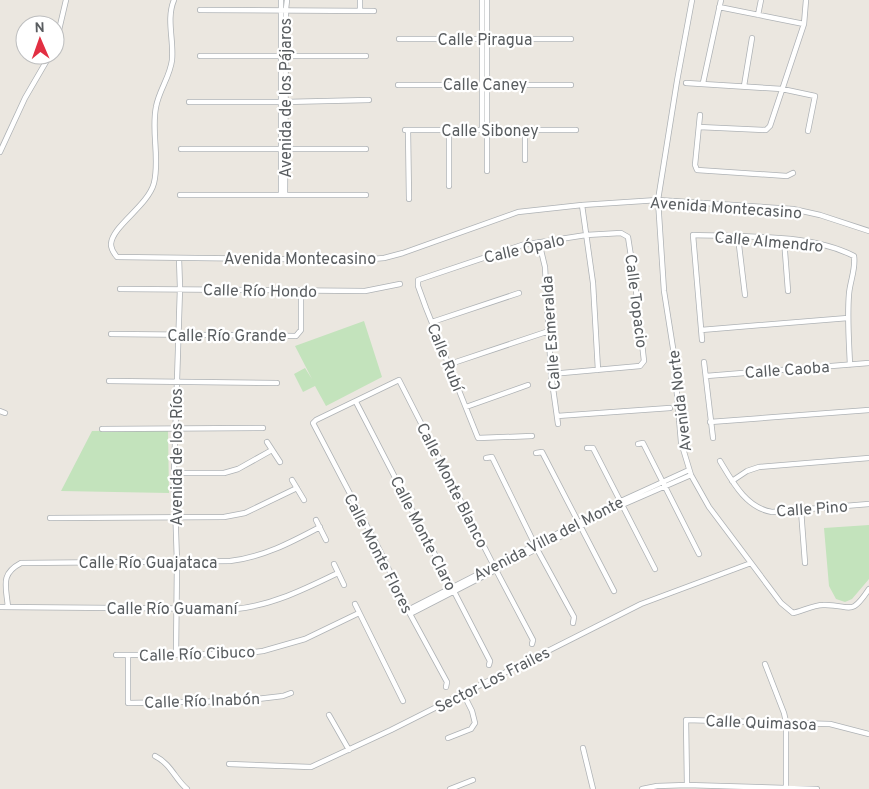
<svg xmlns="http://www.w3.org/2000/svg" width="869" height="789" font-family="Overpass,sans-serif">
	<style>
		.park { fill: #c3e3bc }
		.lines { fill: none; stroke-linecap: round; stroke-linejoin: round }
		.minor-casing { stroke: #aeb2b5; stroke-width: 6 }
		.minor { stroke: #fff; stroke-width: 4.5 }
		.labels { text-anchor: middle; stroke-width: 4.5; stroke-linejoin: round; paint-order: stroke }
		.street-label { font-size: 16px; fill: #595d60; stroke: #fff }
	</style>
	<rect width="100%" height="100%" fill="#ebe7e0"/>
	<!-- park -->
	<path class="park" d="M364 321 382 377 326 406 315 386 303 392 294 374 305 368 312 379 295 346Z
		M168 430 169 493 61 491 92 431Z
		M869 525V579L852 599 845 602 836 599 829 586 824 528Z"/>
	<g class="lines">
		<!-- minor casing -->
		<g class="minor-casing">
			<path id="minor" d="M174 0C166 19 174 40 172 60 170 77 159 90 156 107 151 132 160 158 154 183 148 206 112 226 111 244 111 250 114 253 117 257L361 260 384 258 403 253 518 212 582 205 658 200 793 209 820 215 869 231
				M281 0V195
				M692 0 677 81 658 200 664 291 673 348 681 442 691 475 709 507 781 603 793 613C802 611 814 605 823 605 851 604 850 618 869 589
				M719 7 804 24
				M200 10 374 11
				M360 11V0
				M758 15 761 0
				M399 39H571
				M55 47 66 0
				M200 56H366
				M686 83 782 89 815 96 808 131
				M703 83 721 0
				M398 85H571
				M744 86 752 38
				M189 102H285L369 100
				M700 115 695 165 697 170 787 176 793 173
				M699 127 766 130 770 126 804 24 806 0
				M405 130H576
				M408 130 409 199
				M482 130V0
				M525 130V160
				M181 149H366
				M0 152 25 98 50 55
				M487 171V0
				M449 186V130
				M180 195H366
				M285 195 286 9 287 0
				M582 205 593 283 598 370
				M738 237 745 295
				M784 239 788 291
				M539 242 545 267 551 374 558 424
				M120 289 365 291 400 284
				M432 322 519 293
				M701 330 848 318
				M111 334 296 336 301 330V291
				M702 340 693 235C744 237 808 233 854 256 856 269 850 281 849 294 847 318 849 341 850 365
				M704 362 713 438
				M450 364 549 331
				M706 376 869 363
				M109 381 277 383
				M356 402 490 661 489 665
				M466 407 528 385
				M0 411 5 413
				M557 416 670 408
				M710 422 869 410
				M102 429 263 428
				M532 436 478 438 426 308 418 286V280L522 245 586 235 621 233 628 237 635 282 644 361 640 366 551 374
				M267 442 280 462
				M638 444 643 443 699 554
				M587 448H593L655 569
				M536 453 542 452 614 591
				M486 458 492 457 537 549 574 617 573 623
				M720 461C732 481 746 508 772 512L869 504
				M174 473H224L238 469 272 450
				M292 480 304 500
				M732 481 747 471 759 467 869 458
				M801 510 805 563
				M50 518 224 517 245 513 297 488
				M316 520 326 540
				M334 564 344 585
				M355 604 403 701
				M0 607 236 609C273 605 305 589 338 573
				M8 607C6 586 0 574 21 563L230 561C263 557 290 543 320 527
				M408 610 621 501 689 470
				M410 614 622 505 691 475
				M116 655 239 654 263 651 305 639 359 613
				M128 655V703L240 701 283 696 291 693
				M176 655 177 562 174 473 180 288 179 258
				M765 664 784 713 786 722V788
				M446 687 447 682 410 614 380 551 313 423 316 420 399 380 496 570 533 640 532 644
				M329 715 349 750
				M448 738 471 729 475 723 472 711 463 693
				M583 748 593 789
				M155 756C171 764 175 779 187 789
				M229 764 311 767 391 730 641 604 751 563
				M687 785 686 720 830 724 869 734
				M450 789 473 780
				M642 789 657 786 687 785 817 789"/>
		</g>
		<!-- minor -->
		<use href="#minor" class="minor"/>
	</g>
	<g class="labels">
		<!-- street labels -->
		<g class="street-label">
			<text x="485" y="45">Calle Piragua</text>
			<text x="485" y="90">Calle Caney</text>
			<text transform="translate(285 98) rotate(-90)" y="6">Avenida de los Pájaros</text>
			<text x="490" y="136">Calle Siboney</text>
			<text transform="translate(726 207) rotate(4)" y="6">Avenida Montecasino</text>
			<text transform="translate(769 241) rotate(5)" y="6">Calle Almendro</text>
			<text transform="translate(524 248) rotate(-13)" y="6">Calle Ópalo</text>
			<text x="300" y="264">Avenida Montecasino</text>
			<text transform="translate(260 290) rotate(1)" y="6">Calle Río Hondo</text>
			<text transform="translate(637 301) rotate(83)" y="6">Calle Topacio</text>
			<text transform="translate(550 333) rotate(-94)" y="6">Calle Esmeralda</text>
			<text x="227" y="341">Calle Río Grande</text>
			<text transform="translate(446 357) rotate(68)" y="6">Calle Rubí</text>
			<text transform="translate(787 369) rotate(-4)" y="6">Calle Caoba</text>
			<text transform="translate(679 401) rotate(-97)" y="6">Avenida Norte</text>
			<text transform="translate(176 457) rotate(-90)" y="6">Avenida de los Ríos</text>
			<text transform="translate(453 485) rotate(63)" y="6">Calle Monte Blanco</text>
			<text transform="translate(812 508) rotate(-4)" y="6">Calle Pino</text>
			<text transform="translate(424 533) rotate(63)" y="6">Calle Monte Claro</text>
			<text transform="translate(548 538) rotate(-27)" y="6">Avenida Villa del Monte</text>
			<text transform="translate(379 553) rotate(63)" y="6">Calle Monte Flores</text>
			<text x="148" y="568">Calle Río Guajataca</text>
			<text x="172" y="614">Calle Río Guamaní</text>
			<text transform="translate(197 653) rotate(-2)" y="6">Calle Río Cibuco</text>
			<text transform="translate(492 679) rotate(-27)" y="6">Sector Los Frailes</text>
			<text transform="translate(202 700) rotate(-2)" y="6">Calle Río Inabón</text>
			<text transform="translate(761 722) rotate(2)" y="6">Calle Quimasoa</text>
		</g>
	</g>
	<!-- north arrow -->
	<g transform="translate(40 40) rotate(358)"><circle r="24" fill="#ffffff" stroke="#bdbebf"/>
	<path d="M0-4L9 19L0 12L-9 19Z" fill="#e22f42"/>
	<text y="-8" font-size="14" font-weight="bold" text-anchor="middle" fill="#595d60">N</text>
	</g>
</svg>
